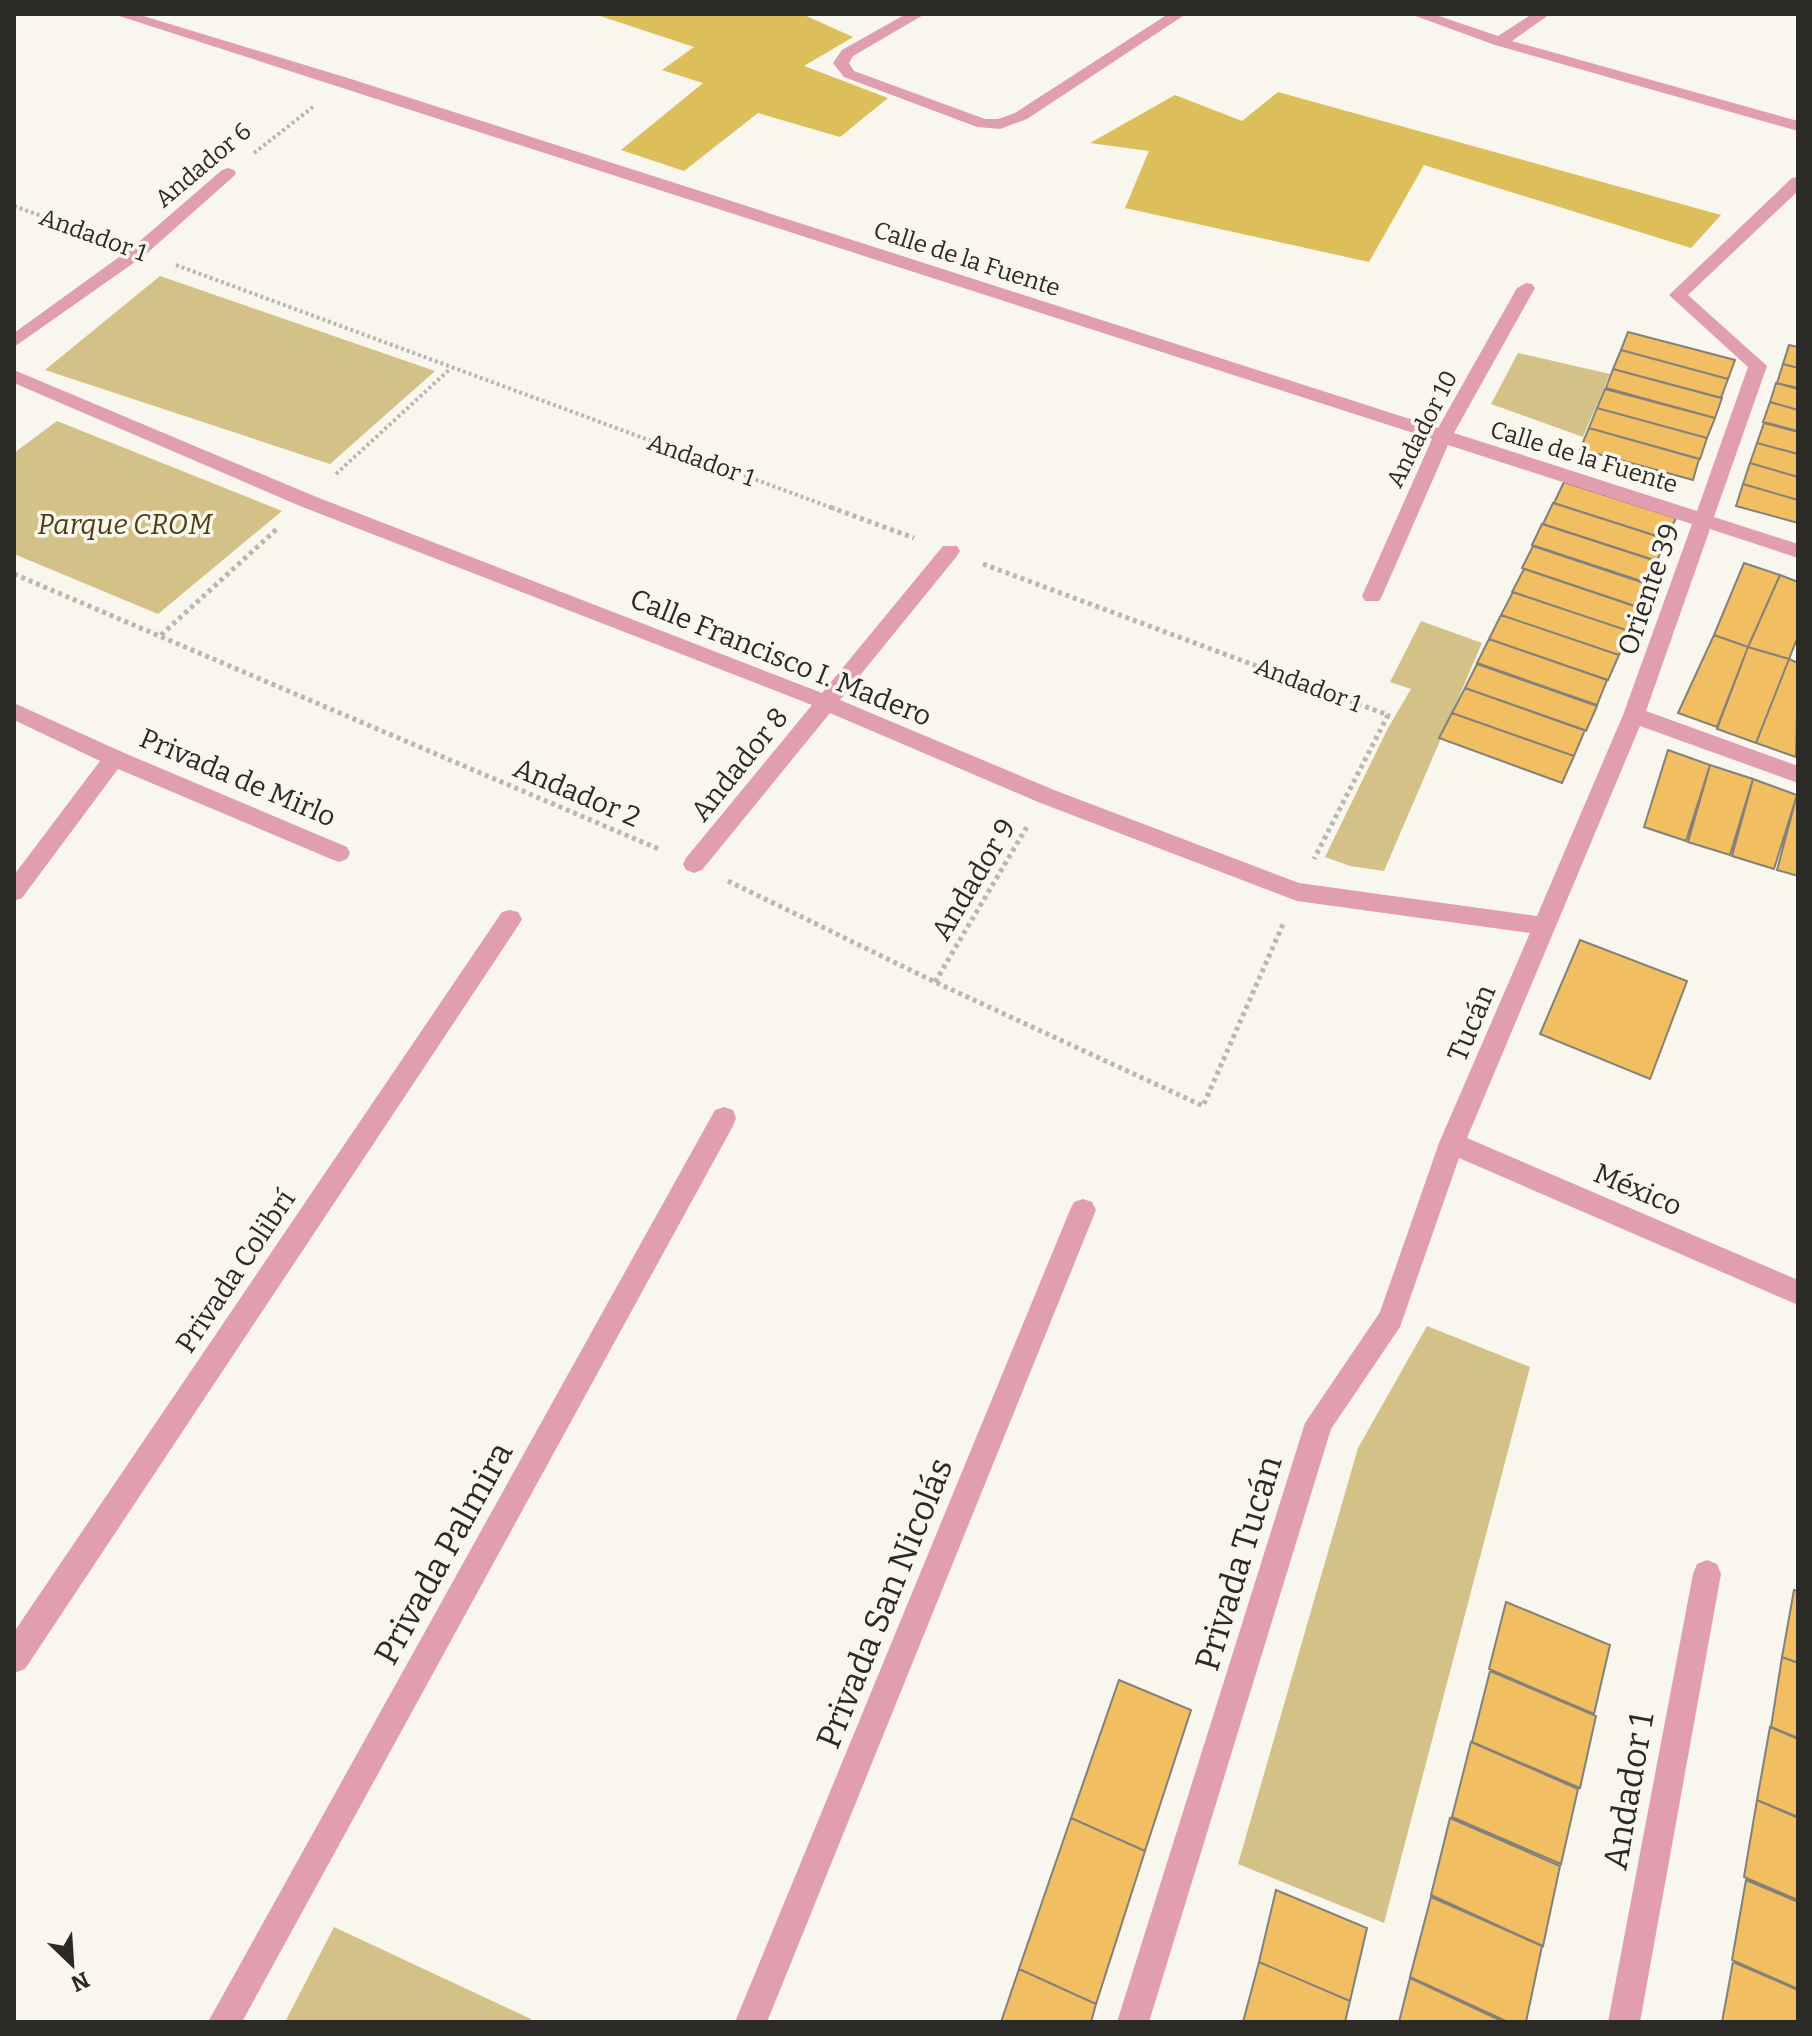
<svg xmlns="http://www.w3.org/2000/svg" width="1812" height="2036" font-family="Bitter,serif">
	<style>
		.green { fill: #d4c187 }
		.forest { fill: #dcbe5a }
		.building { fill: #f2be62; stroke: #84807a; stroke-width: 2 }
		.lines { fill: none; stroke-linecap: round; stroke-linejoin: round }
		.path-far1 { stroke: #b9b7b0; stroke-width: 4; stroke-dasharray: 3 3; stroke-linecap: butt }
		.path { stroke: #b9b7b0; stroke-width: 5; stroke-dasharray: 4 4; stroke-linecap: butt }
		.minor { fill: #e29eb1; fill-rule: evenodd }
		.labels { text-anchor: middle; stroke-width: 7; stroke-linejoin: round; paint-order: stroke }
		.far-street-label { font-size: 24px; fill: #2b2a27; stroke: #f9f6ee }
		.park-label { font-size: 28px; font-style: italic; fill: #4b3f14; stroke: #f9f6ee }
		.street-label { font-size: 28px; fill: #2b2a27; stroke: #f9f6ee }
		.near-street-label { font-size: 34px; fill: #2b2a27; stroke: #f9f6ee }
	</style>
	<rect width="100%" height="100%" fill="#f9f6ee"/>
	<!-- green -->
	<path class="green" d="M160 276 435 371 330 464 45 370Z
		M1518 353 1610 374 1583 437 1491 404Z
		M57 421 282 511 158 614 14 554V453Z
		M1421 621 1482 643 1384 871 1350 866 1325 857 1388 728 1411 689 1390 682Z
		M1427 1326 1530 1367 1384 1923 1238 1864 1358 1448Z
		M334 1927 531 2019 529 2022H285Z"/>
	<!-- forest -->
	<path class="forest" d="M594 14H802L853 37 804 66 888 98 840 137 758 113 684 171 621 150 703 83 662 70 694 47Z
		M1278 92 1721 215 1691 248 1424 165 1369 262 1125 208 1149 151 1090 143 1175 95 1242 121Z"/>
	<!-- building -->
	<path class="building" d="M1628 332 1735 360 1728 379 1621 350Z
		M1789 345 1798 347V368L1783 364Z
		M1621 350 1728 379 1721 398 1613 369Z
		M1783 364 1798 368V388L1777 383Z
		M1613 369 1722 398 1715 418 1606 388Z
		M1776 383 1798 389V410L1770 402Z
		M1605 389 1715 418 1707 438 1597 408Z
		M1770 402 1798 410V431L1763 422Z
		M1597 408 1707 438 1700 459 1589 428Z
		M1764 423 1798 432V454L1757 443Z
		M1589 428 1699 459 1693 480 1580 449Z
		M1757 443 1798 454V477L1750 463Z
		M1750 463 1798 477V500L1743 484Z
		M1564 482 1676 518 1666 539 1554 503Z
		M1743 484 1798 500V523L1736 506Z
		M1553 503 1666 539 1657 561 1543 524Z
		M1542 524 1656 561 1647 583 1532 545Z
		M1533 546 1647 584 1638 607 1522 568Z
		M1744 563 1780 575 1748 647 1714 635Z
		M1524 569 1640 608 1629 631 1512 592Z
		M1780 575 1798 582V636L1789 659 1748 647Z
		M1513 592 1629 631 1619 655 1501 615Z
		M1501 615 1619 655 1608 680 1489 639Z
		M1714 635 1748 647 1717 727 1678 713Z
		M1489 639 1607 680 1597 705 1477 663Z
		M1748 647 1789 659 1756 743 1717 729Z
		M1789 659 1798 663 1796 757 1756 743Z
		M1477 664 1597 706 1586 731 1465 688Z
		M1465 688 1585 730 1574 756 1452 713Z
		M1452 713 1574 756 1562 783 1439 738Z
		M1668 750 1710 765 1686 841 1644 827Z
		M1710 765 1753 779 1730 855 1688 842Z
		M1753 779 1797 795 1774 869 1732 856Z
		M1797 795H1798V876L1777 870Z
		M1580 940 1687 981 1650 1079 1540 1034Z
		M1794 1590 1798 1591V1663L1782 1657Z
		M1506 1602 1610 1645 1594 1714 1489 1669Z
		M1782 1657 1798 1663V1738L1771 1727Z
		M1490 1671 1596 1716 1580 1788 1472 1742Z
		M1119 1680 1191 1710 1145 1851 1071 1818Z
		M1770 1727 1798 1739V1817L1757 1800Z
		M1471 1742 1578 1789 1561 1864 1452 1817Z
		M1757 1800 1798 1818V1900L1744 1877Z
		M1071 1818 1145 1851 1096 2004 1019 1969Z
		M1450 1818 1560 1866 1543 1946 1431 1895Z
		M1746 1880 1798 1902V1989L1732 1960Z
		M1276 1890 1367 1928 1350 2001 1259 1962Z
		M1431 1897 1542 1946 1526 2022H1508L1410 1977Z
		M1259 1962 1350 2001 1345 2022H1243Z
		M1733 1962 1798 1990V2022H1722Z
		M1019 1969 1096 2004 1091 2022H1001Z
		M1410 1978 1504 2022H1399Z"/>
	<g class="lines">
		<!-- path-far1 -->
		<path class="path-far1" d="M254 153 313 107
			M14 206 100 237
			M176 265 835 509
			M336 474 450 369"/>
		<!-- path -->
		<path class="path" d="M830 507 914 538
			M983 564 1388 715 1314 859
			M14 574 661 850
			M161 635 279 527
			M728 881 935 982 1203 1106 1284 922
			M935 982 1028 825"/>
		<!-- minor -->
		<path class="minor" d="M113 14H137L351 79 1438 428 1517 288 1526 283 1532 284 1535 288 1454 433 1697 511 1748 367 1669 295 1792 178 1798 177V191L1688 295 1767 366 1714 517 1798 544V558L1710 529 1646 711 1798 766V783L1640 726 1467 1138 1798 1280V1305L1459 1158 1400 1327 1331 1429 1149 2022H1117L1305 1423 1380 1312 1439 1143 1530 933 1297 901 1038 802 830 713 702 870 694 873 686 870 683 864 686 858 812 705 300 506 14 383V370L314 496 822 693 943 546H957L960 551 957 556 840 700 1054 790 1299 883 1537 916 1623 715 1692 524 1448 445 1382 596 1379 601H1365L1362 596 1432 439Z
			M906 14H925L853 56 849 63 854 71 985 119H998L1015 113 1168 14H1186L1027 119 1000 129 977 127 844 77 833 63 842 50Z
			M1410 14H1433L1498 36 1532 14H1550L1512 41 1798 121V131L1495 45Z
			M228 168 234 170 236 173 234 176 145 255 14 347V333L133 247 222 170Z
			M14 703 122 752 347 847 350 853 347 859 339 862 331 859 118 769 22 898 14 901V875L100 761 14 720Z
			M510 910 518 912 522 919 518 926 25 1669 14 1673V1632L502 912Z
			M724 1107 733 1110 736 1118 733 1126 242 2022H208L715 1110Z
			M1083 1199 1092 1202 1096 1210 767 2022H735L1070 1210 1074 1202Z
			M1707 1560 1717 1564 1721 1574 1640 2022H1608L1693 1574 1697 1564Z"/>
	</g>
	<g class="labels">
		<!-- far-street labels -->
		<g class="far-street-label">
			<text transform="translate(203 165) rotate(-40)" y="8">Andador 6</text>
			<text transform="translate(93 235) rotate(20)" y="8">Andador 1</text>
			<text transform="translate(967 259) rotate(18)" y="8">Calle de la Fuente</text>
			<text transform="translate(1422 429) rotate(-63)" y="8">Andador 10</text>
			<text transform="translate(1584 457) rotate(17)" y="8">Calle de la Fuente</text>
			<text transform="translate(701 460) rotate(20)" y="8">Andador 1</text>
			<text transform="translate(1308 685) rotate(21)" y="8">Andador 1</text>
		</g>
		<!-- park labels -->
		<g class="park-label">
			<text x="125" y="534">Parque CROM</text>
		</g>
		<!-- street labels -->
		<g class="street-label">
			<text transform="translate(1648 589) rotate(-71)" y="10">Oriente 39</text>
			<text transform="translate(781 657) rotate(22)" y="10">Calle Francisco I. Madero</text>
			<text transform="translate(739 764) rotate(-51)" y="10">Andador 8</text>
			<text transform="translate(238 777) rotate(23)" y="10">Privada de Mirlo</text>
			<text transform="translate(577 792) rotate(23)" y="10">Andador 2</text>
			<text transform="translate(973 879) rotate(-59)" y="10">Andador 9</text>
			<text transform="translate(1471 1023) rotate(-67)" y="10">Tucán</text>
			<text transform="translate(1638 1189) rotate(23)" y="10">México</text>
			<text transform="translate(235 1271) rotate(-56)" y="10">Privada Colibrí</text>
		</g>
		<!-- near-street labels -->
		<g class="near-street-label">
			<text transform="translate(443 1553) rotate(-61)" y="12">Privada Palmira</text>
			<text transform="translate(1238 1563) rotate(-73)" y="12">Privada Tucán</text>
			<text transform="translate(884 1603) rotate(-68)" y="12">Privada San Nicolás</text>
			<text transform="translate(1628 1791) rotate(-80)" y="12">Andador 1</text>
		</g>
	</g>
	<!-- border -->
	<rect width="1812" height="2036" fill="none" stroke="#2b2a27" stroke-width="32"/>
	<!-- north arrow -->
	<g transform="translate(72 1964) rotate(155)" stroke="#f9f6ee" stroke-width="6" paint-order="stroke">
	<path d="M0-6L14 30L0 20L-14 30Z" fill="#2b2a27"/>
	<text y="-12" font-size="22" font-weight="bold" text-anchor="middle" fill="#2b2a27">N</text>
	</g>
</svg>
